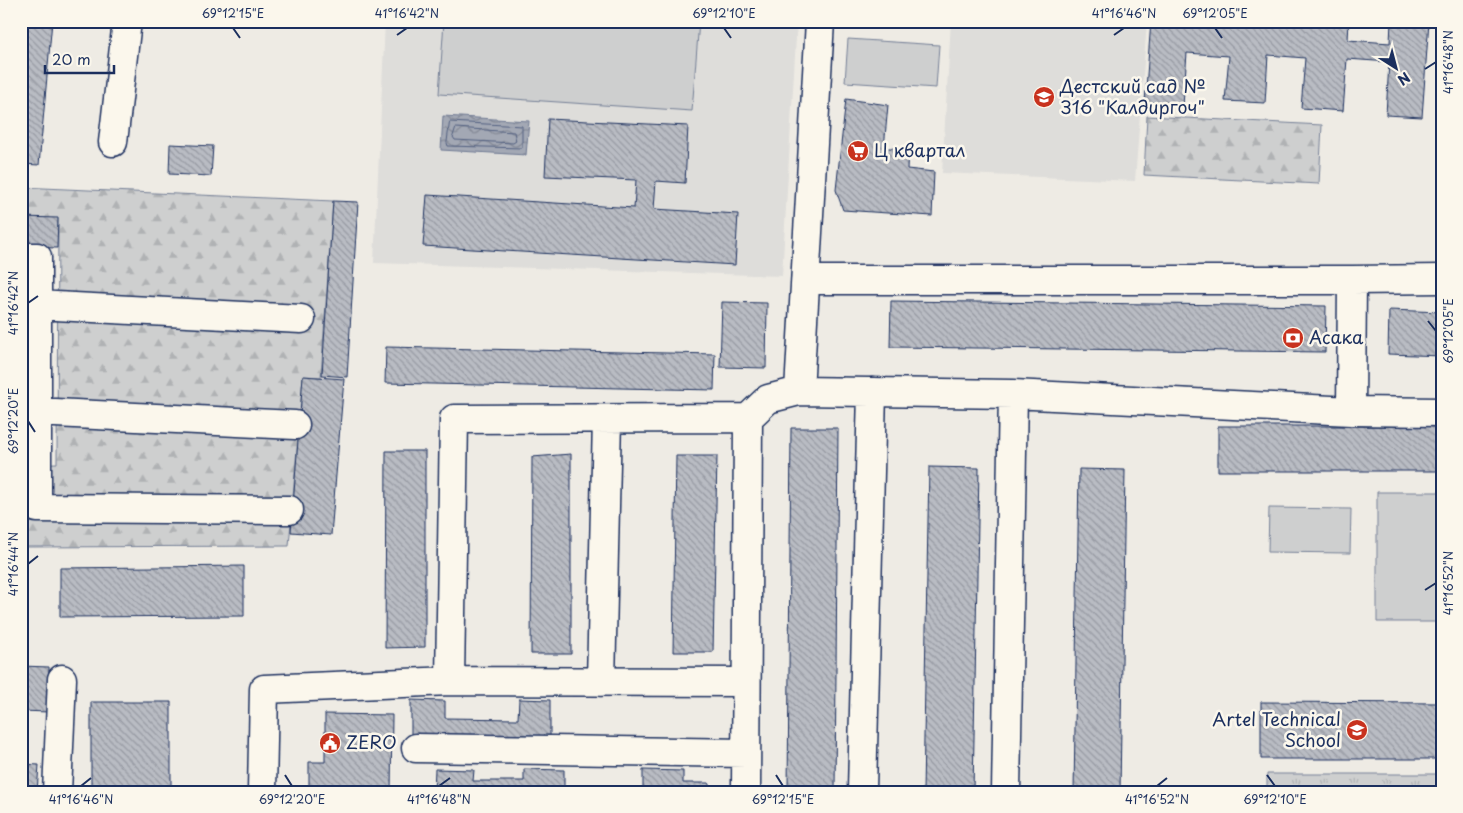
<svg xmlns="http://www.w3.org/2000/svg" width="1463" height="813" font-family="'Playpen Sans',sans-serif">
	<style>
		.built { fill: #deddda }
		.grass { fill: url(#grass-tufts); stroke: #747f96 }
		.forest { fill: url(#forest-firs); stroke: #747f96 }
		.garden { fill: #cecfcf; stroke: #747f96 }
		.water { fill: url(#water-waves); stroke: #6d7892 }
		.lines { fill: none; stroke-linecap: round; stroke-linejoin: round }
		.shore { stroke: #515f80; stroke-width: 1 }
		.building { fill: url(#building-back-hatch); stroke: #1b2f5e }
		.minor-casing { stroke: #1b2f5e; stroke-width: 31 }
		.minor { stroke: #fbf7ec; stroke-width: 28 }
		.ticks { fill: none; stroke: #1b2f5e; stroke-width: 2 }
		.labels { text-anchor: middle; stroke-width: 5; stroke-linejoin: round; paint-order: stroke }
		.poi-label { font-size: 18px; fill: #1b2f5e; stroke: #fbf7ec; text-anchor: start }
		.neatline { fill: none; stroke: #1b2f5e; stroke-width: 2 }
		.ticks-label { font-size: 12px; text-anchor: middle; fill: #1b2f5e }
	</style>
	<defs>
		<pattern id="grass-tufts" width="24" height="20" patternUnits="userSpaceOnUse" patternTransform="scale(1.25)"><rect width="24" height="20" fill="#cecfcf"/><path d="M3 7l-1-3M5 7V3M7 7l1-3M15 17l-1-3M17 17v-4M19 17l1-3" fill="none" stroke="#b0b2b4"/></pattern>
		<pattern id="forest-firs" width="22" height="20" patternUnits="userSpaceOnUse" patternTransform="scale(1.25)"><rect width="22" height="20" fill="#cecfcf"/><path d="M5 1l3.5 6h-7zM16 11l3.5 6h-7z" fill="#b0b2b4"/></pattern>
		<pattern id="water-waves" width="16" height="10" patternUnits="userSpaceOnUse" patternTransform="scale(1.25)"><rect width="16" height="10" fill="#a3a8b4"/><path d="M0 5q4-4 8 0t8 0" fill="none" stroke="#848996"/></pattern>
		<pattern id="building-back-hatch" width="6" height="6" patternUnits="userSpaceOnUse" patternTransform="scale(1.25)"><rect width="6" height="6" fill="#b9bcc3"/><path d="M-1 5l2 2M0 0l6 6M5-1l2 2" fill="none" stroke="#9699a2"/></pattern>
	</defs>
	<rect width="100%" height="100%" fill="#eeebe4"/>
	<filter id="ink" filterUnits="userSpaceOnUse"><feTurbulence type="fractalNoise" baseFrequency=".02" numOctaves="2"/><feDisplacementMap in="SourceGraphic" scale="10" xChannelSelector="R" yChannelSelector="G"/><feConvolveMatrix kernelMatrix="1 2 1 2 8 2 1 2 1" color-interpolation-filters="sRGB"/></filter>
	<g filter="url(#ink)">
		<!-- built -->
		<path class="built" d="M385 21H797L782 276 374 263Z
			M951 21H1147L1135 181 942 173Z"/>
		<!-- grass -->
		<path class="grass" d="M1267 774H1442V792H1267Z"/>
		<!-- forest -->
		<path class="forest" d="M1147 116 1322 125 1319 184 1144 175Z
			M21 187 333 201 321 377 303 376 289 546 21 547V464L57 463 58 219 21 217Z"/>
		<!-- garden -->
		<path class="garden" d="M444 21H699L692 111 439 94Z
			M848 39 939 45 936 88 845 82Z
			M1377 492H1442V622H1377Z
			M1269 508 1351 509 1350 553 1268 552Z"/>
		<!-- water -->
		<path class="water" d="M443 116 529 121 526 155 441 150Z"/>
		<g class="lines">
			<!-- shore -->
			<path class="shore" d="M450 122 522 126V148L448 146 447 143Z
				M456 128 514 132 516 141 513 143 455 140 453 137Z"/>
		</g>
		<!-- building -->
		<path class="building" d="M21 21H52L39 165 21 164Z
			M1151 21H1189V24L1232 27V21H1349L1348 40 1390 43 1391 21H1429L1422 117 1386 115 1389 62 1347 59 1343 111 1301 108 1305 58 1268 55 1265 103 1225 101 1229 56 1187 53 1183 105 1145 102Z
			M846 99 888 105 884 148H908L907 169 934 172 932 216 843 210 836 190Z
			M548 119 688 126 685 183 656 181 654 209 738 214 735 265 423 246 427 195 634 208 636 180 545 176Z
			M170 144 213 146 211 176 169 174Z
			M333 201 358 202 347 377 322 375Z
			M21 217 58 218 57 248 21 247Z
			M891 301 1326 306 1325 352 890 347Z
			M722 302 767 303 766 368 720 367Z
			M1389 310 1442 312V356L1388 354Z
			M386 347 715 354 714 390 385 383Z
			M303 376 344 379 331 535 291 532Z
			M1218 426H1442V471H1218Z
			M791 428H838L835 792H788Z
			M386 451H425V647L385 648Z
			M571 454V654H531L532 457Z
			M676 456H717L713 652H673Z
			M929 467 979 468 973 792H923Z
			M1079 469 1125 470 1120 792H1074Z
			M244 566V616L60 617V568Z
			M21 666 49 667 48 712 21 711Z
			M519 699 550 700V742L411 740V700L445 701V718L518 719Z
			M91 702H171V792H91Z
			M1261 702 1442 703V759H1261Z
			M325 714 392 715 391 792 309 791V762H325Z
			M21 764 39 765 37 792H21Z
			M435 769 474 770 473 781H524V769L564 770V792H434Z
			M643 770 683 771V783H709V792H643Z"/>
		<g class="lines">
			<!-- minor casing -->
			<g class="minor-casing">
				<path id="minor" d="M113 142 127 21
					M21 257H37V508L289 510
					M806 280H1352
					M37 305 301 319
					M799 391 820 21
					M1351 411 1352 280 1442 279
					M35 412 295 425
					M450 681 454 419 748 418
					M601 682 607 419
					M416 748 746 753
					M862 790 872 392
					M57 792 62 679
					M262 792 264 689 450 681 746 682
					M746 792 748 418 768 399 799 391 1013 394 1351 411 1442 412
					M1006 792 1013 394"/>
			</g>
			<!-- minor -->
			<use href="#minor" class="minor"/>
		</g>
	</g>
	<!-- ticks -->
	<path class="ticks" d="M233 28 240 38M724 28 731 38M1215 28 1222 38M397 35 407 28M1114 35 1124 28M1425 69 1436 62M28 303 38 296M1428 321 1436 331M28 421 35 432M28 564 38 556M1425 590 1436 583M285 775 292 786M776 775 783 786M1267 775 1275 786M81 786 91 778M439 786 450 778M1157 786 1167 778"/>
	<!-- icons -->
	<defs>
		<g id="school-disc" transform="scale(1.125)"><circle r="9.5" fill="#c8321e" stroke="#fbf7ec"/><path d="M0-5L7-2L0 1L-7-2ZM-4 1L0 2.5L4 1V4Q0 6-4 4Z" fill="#fff"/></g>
		<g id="supermarket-disc" transform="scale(1.125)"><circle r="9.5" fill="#c8321e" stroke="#fbf7ec"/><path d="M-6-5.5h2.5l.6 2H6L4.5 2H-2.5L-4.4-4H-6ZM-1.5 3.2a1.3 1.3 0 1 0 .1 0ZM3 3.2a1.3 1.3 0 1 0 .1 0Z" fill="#fff"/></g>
		<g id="bank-disc" transform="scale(1.125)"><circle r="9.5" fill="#c8321e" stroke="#fbf7ec"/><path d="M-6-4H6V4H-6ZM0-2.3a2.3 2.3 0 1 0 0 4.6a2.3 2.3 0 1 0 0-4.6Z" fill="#fff"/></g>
		<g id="civic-disc" transform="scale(1.125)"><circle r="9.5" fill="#c8321e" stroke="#fbf7ec"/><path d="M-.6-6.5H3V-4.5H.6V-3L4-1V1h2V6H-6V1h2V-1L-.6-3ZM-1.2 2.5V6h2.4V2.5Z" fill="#fff"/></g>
	</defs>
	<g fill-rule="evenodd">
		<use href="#school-disc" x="1044" y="97"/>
		<use href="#supermarket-disc" x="858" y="151"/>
		<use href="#bank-disc" x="1293" y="338"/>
		<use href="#school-disc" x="1357" y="730"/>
		<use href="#civic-disc" x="330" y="743"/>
	</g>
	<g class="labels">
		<!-- poi labels -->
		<g class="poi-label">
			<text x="1060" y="93">Дестский сад №<tspan x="1060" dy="21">316 "Калдиргоч"</tspan></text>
			<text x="874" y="157">Ц квартал</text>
			<text x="1309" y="344">Асака</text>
			<text x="1341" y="726" text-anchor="end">Artel Technical<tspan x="1341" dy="21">School</tspan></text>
			<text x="346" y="749">ZERO</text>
		</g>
	</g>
	<!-- margin -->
	<rect width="1463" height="813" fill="none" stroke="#fbf7ec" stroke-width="55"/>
	<!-- north arrow -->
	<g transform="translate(1396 68) rotate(144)" stroke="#fbf7ec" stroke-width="4" paint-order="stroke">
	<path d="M0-4L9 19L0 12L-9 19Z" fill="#1b2f5e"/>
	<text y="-8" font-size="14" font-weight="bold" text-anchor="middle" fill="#1b2f5e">N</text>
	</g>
	<!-- scale -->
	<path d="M45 65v8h69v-8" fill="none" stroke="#1b2f5e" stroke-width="2.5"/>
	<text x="52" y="65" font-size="15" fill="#1b2f5e" stroke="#fbf7ec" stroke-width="4" paint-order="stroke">20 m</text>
	<rect x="28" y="28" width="1408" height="758" class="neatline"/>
	<g class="ticks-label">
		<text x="233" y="18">69°12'15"E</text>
		<text x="407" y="18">41°16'42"N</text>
		<text x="724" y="18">69°12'10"E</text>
		<text x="1124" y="18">41°16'46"N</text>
		<text x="1215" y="18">69°12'05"E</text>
		<text transform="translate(1449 62) rotate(-90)" y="4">41°16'48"N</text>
		<text transform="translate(14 303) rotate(-90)" y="4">41°16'42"N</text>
		<text transform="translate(1449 331) rotate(-90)" y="4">69°12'05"E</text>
		<text transform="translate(14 421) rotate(-90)" y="4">69°12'20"E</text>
		<text transform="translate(14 564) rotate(-90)" y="4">41°16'44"N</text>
		<text transform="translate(1449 583) rotate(-90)" y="4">41°16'52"N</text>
		<text x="81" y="804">41°16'46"N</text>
		<text x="292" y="804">69°12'20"E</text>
		<text x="439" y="804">41°16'48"N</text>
		<text x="783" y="804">69°12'15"E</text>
		<text x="1157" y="804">41°16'52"N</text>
		<text x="1275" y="804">69°12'10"E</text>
	</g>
</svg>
